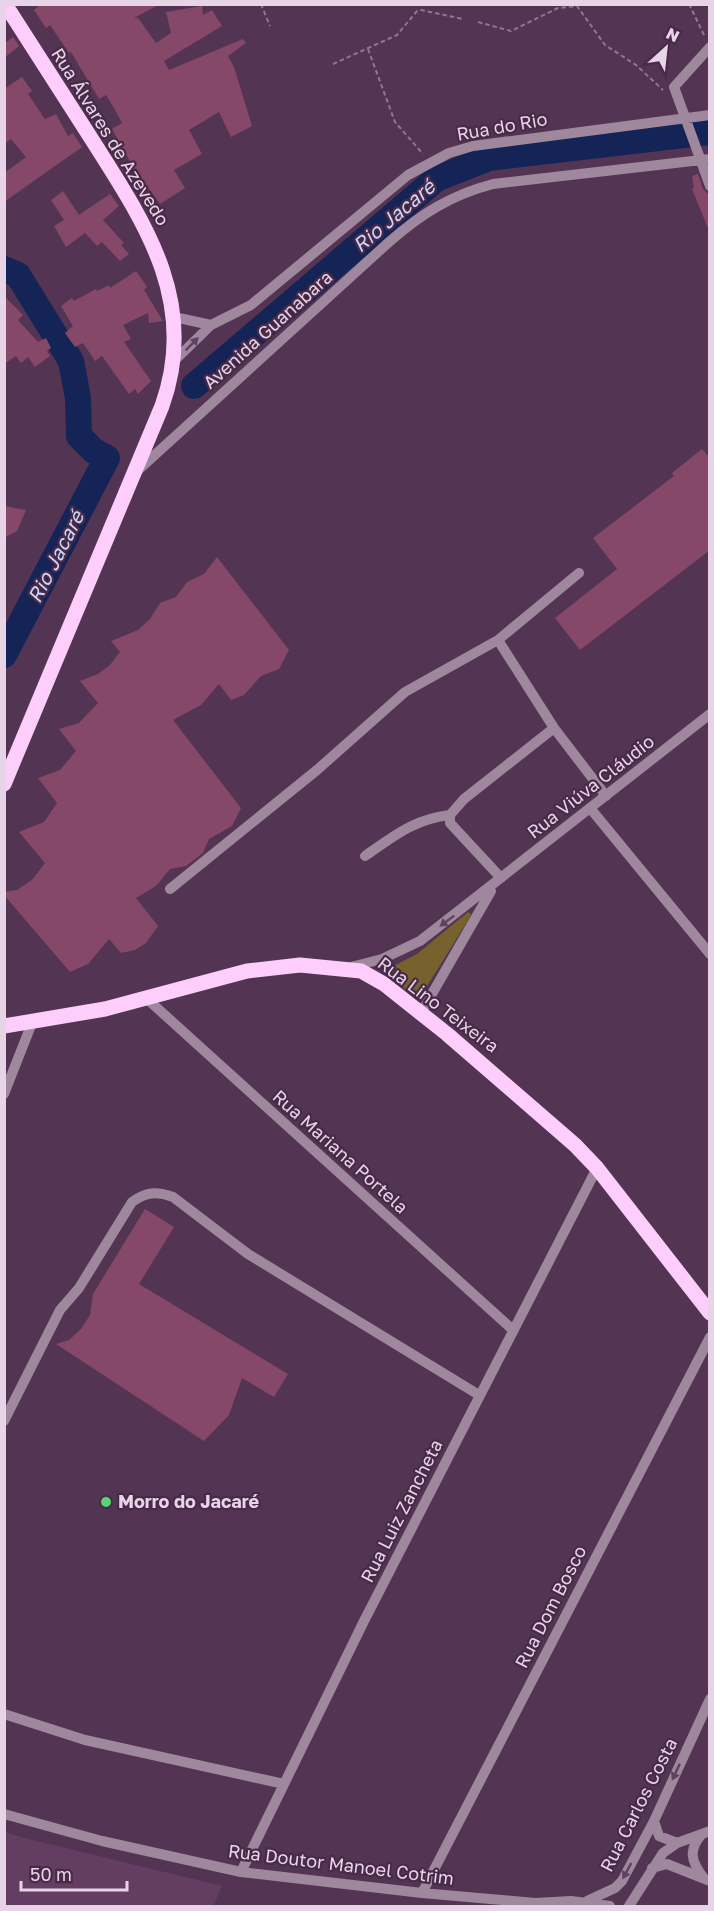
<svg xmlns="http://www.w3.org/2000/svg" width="714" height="1911" font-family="'Golos Text',sans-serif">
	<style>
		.built { fill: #633e62 }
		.green { fill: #77622e }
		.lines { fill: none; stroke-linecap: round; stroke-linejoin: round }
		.river { stroke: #152456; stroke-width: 26 }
		.building { fill: #854869 }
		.path { stroke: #917690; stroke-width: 2; stroke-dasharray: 4.5 3; stroke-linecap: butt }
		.minor { stroke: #9f889e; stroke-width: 10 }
		.major { stroke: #fdcefb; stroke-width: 15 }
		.oneway { fill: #5e425e }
		.poi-dot { fill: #56d671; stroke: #492a48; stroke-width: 2 }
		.labels { text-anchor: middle; stroke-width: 4.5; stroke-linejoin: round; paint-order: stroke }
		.street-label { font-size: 18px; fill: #e8d4e7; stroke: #492a48 }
		.poi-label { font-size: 18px; font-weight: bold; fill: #e8d4e7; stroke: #492a48; text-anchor: start }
		.water-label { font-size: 20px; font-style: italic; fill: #c9d7f9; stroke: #492a48 }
	</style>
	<rect width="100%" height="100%" fill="#543453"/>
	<!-- built -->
	<path class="built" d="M5 1832 24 1838 222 1886 213 1906H5Z"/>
	<!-- green -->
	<path class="green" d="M468 912 471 914 470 917 419 999 382 972 417 954Z"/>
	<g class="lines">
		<!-- river -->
		<path class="river" d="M4 269 18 275 71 361 78 398 79 436 94 451 107 458 4 655
			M194 386 436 179 489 158 710 132"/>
	</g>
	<!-- building -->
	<path class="building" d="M42 4H160L134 18H138L156 43 171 33 166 12 202 6 203 15 212 10 222 26 164 61 169 70 243 39 246 43 228 56 234 67 252 126 231 137 219 112 189 130 202 154 174 170 185 188 160 204 132 165 112 129 122 123 114 108 106 95 99 99 71 52 69 53 50 25 46 28 34 10Z
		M13 37 19 46 4 58V44Z
		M22 77 32 91 28 94 45 119 56 114 68 136 73 133 82 147 4 202V173L26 157 11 139 4 144V89Z
		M698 174 703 189 710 196V233L692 189 694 188 692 176Z
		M63 191 79 215 110 194 119 206 103 220 124 243 121 245 129 254 120 261 102 242 97 246 85 233 66 247 54 226 64 220 51 200Z
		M136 271 147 287 144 290 163 321 149 323 148 313 123 325 131 339 124 342 151 381 138 394 135 389 129 394 102 356 95 361 83 343 75 347 65 333 73 326 61 306 72 298 74 301 96 289 97 291 109 285 110 288Z
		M4 296 23 315 18 320 38 342 46 338 51 348 47 351 50 356 35 367 28 357 21 363 16 356 4 364Z
		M702 449 710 458V550L580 650 555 618 617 569 593 538 674 476 672 473Z
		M4 506 26 510 17 531 4 538Z
		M217 557 289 650 279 669 261 676 244 695 231 700 219 684 201 705 173 720 241 808 232 826 209 839 203 853 186 866 170 869 156 886 136 898 158 926 146 943 135 950 121 953 109 939 88 964 70 972 4 895V892L17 890 32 880 45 863 19 832 44 822 57 803 38 778 60 770 76 751 59 729 79 723 98 703 80 681 98 674 110 665 120 652 111 641 138 630 150 619 160 603 176 597 187 582 204 574Z
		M145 1209 174 1227 139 1284 288 1374 274 1397 242 1378 229 1415 204 1441 56 1344 69 1340 81 1329 90 1315 93 1294Z"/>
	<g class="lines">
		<!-- path -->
		<path class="path" d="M261 4 270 26
			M689 4 705 37
			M478 22 511 31 558 8 577 6 605 45 636 65 663 90
			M368 49 395 122 423 154
			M333 64 397 35 417 11 421 10 463 19"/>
		<!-- minor -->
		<path class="minor" d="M710 47 674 87 710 186
			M174 317 211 325
			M172 363 211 325 251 305 408 175 449 153 473 146 710 115
			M136 472 389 242C421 214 451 195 493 184L710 159
			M498 640 579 573
			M590 808 710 954
			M365 856C394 836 414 819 450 815
			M501 878 450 823V815L464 799 554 728 606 796
			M170 889 317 770 405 692 498 640 554 728
			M351 967 382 959 420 941 710 714
			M146 998 513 1330
			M421 1013 491 891
			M4 1094 32 1023
			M4 1421 60 1310 79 1288 132 1202C146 1192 156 1191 173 1197L248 1254 479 1395
			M4 1714 85 1740 284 1784
			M4 1814 102 1841 241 1872 422 1893 535 1903 571 1901 610 1906
			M654 1821 659 1836 677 1843
			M702 1834C688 1850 691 1861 703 1877
			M652 1868 667 1864 710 1881
			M241 1872 364 1621 597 1168
			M422 1893 710 1337
			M587 1901 615 1888 622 1881 654 1821 710 1699
			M629 1906 663 1853 677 1843 710 1831"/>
		<!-- major -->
		<path class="major" d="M4 784 162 406C200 301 143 220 89 135 61 92 33 48 5 4
			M4 1026 105 1009 247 971 300 965 361 971 384 984 447 1034 575 1145 597 1168 710 1313"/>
	</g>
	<!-- one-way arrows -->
	<defs><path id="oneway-solid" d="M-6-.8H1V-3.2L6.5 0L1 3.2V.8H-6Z" transform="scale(1.5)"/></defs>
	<g class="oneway">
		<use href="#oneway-solid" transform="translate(192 344) rotate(-45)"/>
		<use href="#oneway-solid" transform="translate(447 921) rotate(143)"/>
		<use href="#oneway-solid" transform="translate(676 1772) rotate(115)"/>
		<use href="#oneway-solid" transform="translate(627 1871) rotate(118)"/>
	</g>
	<!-- markers -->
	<circle class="poi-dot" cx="106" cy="1502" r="6"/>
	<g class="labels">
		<!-- street labels -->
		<g class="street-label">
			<text transform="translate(502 127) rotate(-10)" y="6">Rua do Rio</text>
			<text transform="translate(110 137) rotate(58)" y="6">Rua Álvares de Azevedo</text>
			<text transform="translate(268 330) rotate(-42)" y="6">Avenida Guanabara</text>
			<text transform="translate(591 787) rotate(-38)" y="6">Rua Viúva Cláudio</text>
			<text transform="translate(438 1005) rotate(37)" y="6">Rua Lino Teixeira</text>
			<text transform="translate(340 1152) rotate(42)" y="6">Rua Mariana Portela</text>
			<text transform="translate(402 1511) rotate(-63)" y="6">Rua Luiz Zancheta</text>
			<text transform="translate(551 1607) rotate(-63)" y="6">Rua Dom Bosco</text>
			<text transform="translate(639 1805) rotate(-63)" y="6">Rua Carlos Costa</text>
			<text transform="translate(341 1865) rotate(7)" y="6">Rua Doutor Manoel Cotrim</text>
		</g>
		<!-- poi labels -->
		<g class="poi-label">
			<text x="118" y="1508">Morro do Jacaré</text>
		</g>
		<!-- water labels -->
		<g class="water-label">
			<text transform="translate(394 216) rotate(-40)" y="7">Rio Jacaré</text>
			<text transform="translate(56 557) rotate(-63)" y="7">Rio Jacaré</text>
		</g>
	</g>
	<!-- border -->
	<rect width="714" height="1911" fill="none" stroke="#e8d4e7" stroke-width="12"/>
	<!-- north arrow -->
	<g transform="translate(666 48) rotate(27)" stroke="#492a48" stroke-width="4.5" paint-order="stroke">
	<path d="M0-4.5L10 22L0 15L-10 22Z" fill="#e8d4e7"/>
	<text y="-9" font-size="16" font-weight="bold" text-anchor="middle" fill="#e8d4e7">N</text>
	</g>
	<!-- scale -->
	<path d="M21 1881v9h106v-9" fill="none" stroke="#e8d4e7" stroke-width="3"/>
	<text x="30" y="1881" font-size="18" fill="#e8d4e7" stroke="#492a48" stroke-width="4.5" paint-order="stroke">50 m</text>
</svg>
